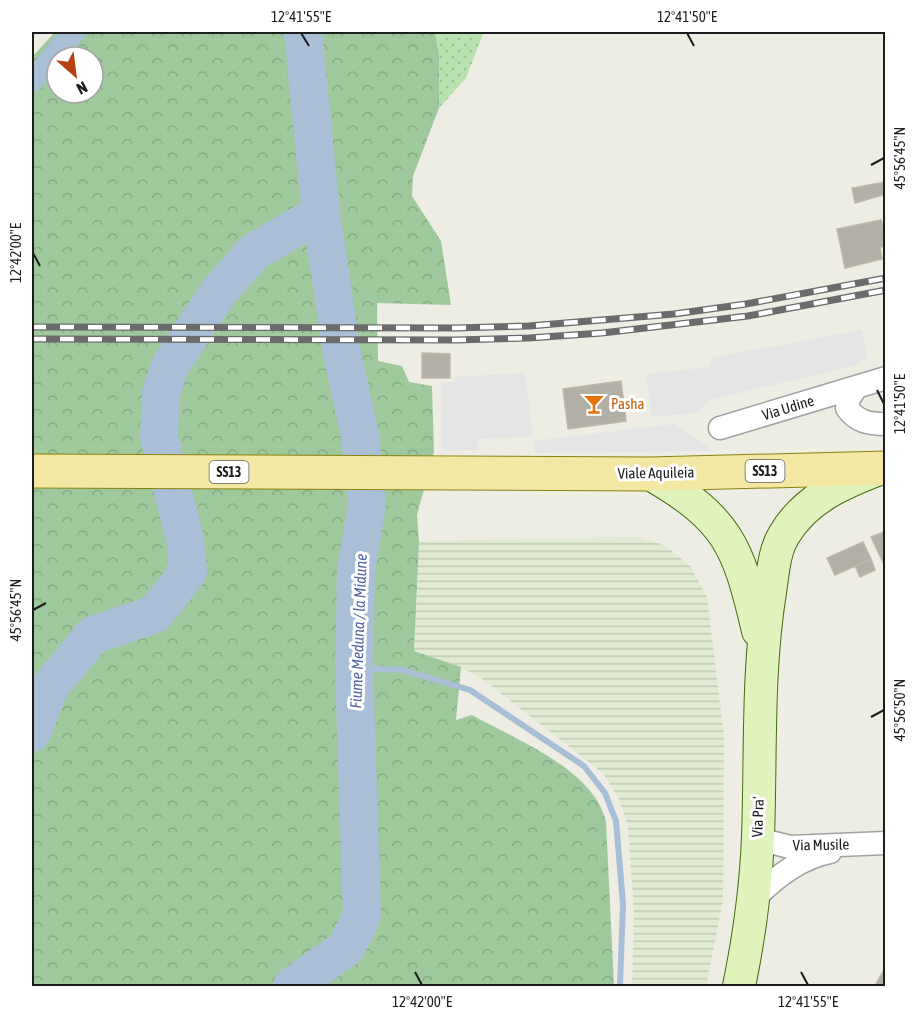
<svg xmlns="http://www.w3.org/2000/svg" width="917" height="1018" font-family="'Asap Condensed',sans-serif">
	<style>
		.farmland { fill: url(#farmland-rules) }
		.grass { fill: url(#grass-dots) }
		.forest { fill: url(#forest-crowns); fill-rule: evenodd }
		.parking { fill: #e5e5e5 }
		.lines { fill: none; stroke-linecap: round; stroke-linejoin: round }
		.stream { stroke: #a8bfd7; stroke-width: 6 }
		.canal { stroke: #a8bfd7; stroke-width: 22 }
		.river { stroke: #a8bfd7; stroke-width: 38 }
		.building { fill: #b2afa7; stroke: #beb7a8; stroke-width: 1.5 }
		.street-casing { stroke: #a1a1a1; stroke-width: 25 }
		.secondary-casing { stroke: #466a0e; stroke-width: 34 }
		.primary-casing { stroke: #89830d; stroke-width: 35 }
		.street { stroke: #fff; stroke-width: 22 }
		.secondary { stroke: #e1f3bc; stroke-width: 32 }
		.primary { stroke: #f3e7a3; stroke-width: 33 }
		.rail-casing { stroke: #6b6b6b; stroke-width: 7 }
		.rail { stroke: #fff; stroke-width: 4.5; stroke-dasharray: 14; stroke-linecap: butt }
		.ticks { fill: none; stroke: #1d1d1d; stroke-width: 2 }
		.labels { text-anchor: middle; stroke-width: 6; stroke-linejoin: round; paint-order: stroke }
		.shield { fill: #fff; stroke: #616161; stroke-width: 1.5 }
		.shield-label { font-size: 14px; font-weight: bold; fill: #1d1d1d }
		.food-label { font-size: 15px; fill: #c56008; stroke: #fff; text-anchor: start }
		.street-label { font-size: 15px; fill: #1d1d1d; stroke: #fff }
		.water-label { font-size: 16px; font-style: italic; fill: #5264a4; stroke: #fff }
		.neatline { fill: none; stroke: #1d1d1d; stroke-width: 2 }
		.ticks-label { font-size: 15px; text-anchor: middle; fill: #1d1d1d }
	</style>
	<defs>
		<pattern id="farmland-rules" width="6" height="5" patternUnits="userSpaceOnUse" patternTransform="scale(1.5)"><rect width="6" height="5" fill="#e1ebd1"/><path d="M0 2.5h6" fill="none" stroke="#c1c9b3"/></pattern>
		<pattern id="grass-dots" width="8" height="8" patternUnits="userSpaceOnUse" patternTransform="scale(1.5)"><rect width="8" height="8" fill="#b9e3ae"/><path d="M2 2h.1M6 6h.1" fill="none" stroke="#9fc295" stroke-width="1.8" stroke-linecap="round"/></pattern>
		<pattern id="forest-crowns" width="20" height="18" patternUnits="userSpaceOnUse" patternTransform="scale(1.5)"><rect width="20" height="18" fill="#9dc99c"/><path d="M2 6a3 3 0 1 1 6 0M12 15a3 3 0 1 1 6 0" fill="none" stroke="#87ac86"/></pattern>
	</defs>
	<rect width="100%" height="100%" fill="#edede4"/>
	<!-- farmland -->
	<path class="farmland" d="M640 537 666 546 690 566 707 597 724 736 723 901 706 986H632L634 912 628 826 619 799 603 773 481 678 461 667 414 651 419 541Z"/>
	<!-- grass -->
	<path class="grass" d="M435 32H484L466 78 439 108V55Z"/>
	<!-- forest -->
	<path class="forest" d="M55 32H435L439 55V108L413 176 412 196 441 241 451 305 377 303 378 361 402 366 409 382 432 386 434 452 417 515 419 541 414 651 461 667 456 720 472 715C515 739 595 770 606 822L614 986H32V57ZM57 57H93V93H57Z"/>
	<!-- parking -->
	<path class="parking" d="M862 330 868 358 853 366 709 400 697 413 652 417 646 374 708 367 712 362 710 358Z
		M525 373 533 437 478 439V450L442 451 441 383 455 382V377Z
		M674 424 713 451 535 453 534 441Z"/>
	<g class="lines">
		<!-- stream -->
		<path class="stream" d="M354 668 403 670 470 690 584 766 605 793 616 821 623 904 620 986"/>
		<!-- canal -->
		<path class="canal" d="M32 81 74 32"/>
		<!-- river -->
		<path class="river" d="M32 733 49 688 93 635 155 614 188 572 185 539 159 437 161 393 170 366 220 290 254 252 321 213
			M292 986 346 948 362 916 354 668 356 571 367 504 360 436 342 353 321 213 303 32"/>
	</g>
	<!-- building -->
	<path class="building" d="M886 182V194L855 203 852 188Z
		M881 220 886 238V246L880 247 882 259 845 268 837 229Z
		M422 353 450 354V378H422Z
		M621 381 626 421 568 429 563 389Z
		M886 531V569L871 537Z
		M863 542 871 559 835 575 827 558Z
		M871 559 875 570 860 577 855 566Z
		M886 966V986H875Z"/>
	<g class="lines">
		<!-- street casing -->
		<g class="street-casing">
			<path id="street" d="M856 388 849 398 847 408C857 422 869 424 886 424
				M720 428 886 378
				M758 839 790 847 886 843
				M752 901C773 879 799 858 830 852"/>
		</g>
		<!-- secondary casing -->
		<g class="secondary-casing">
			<path id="secondary" d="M650 474C728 519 738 545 758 631
				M739 986C749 938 756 887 758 837 761 755 757 673 770 592 773 573 774 551 784 535 805 499 842 483 879 469"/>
		</g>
		<!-- primary casing -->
		<g class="primary-casing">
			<path id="primary" d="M32 471 650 474 886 468"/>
		</g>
		<!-- street -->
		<use href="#street" class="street"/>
		<!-- secondary -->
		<use href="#secondary" class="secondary"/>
		<!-- primary -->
		<use href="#primary" class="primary"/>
		<!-- rail casing -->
		<g class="rail-casing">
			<path id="rail" d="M32 327 456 328 529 326 674 314 746 304 886 278
				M32 339 456 340 529 338 602 333 748 316 886 290"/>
		</g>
		<!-- rail -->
		<use href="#rail" class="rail"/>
	</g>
	<!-- ticks -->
	<path class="ticks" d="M301 33 309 46M687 33 694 46M871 165 884 158M33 253 40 266M877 390 884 404M33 610 46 603M871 717 884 710M415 972 422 985M801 972 808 985"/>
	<!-- icons -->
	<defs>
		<g id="bar-bare" transform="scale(1.62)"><path d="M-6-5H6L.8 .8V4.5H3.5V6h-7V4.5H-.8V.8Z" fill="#e8710a" stroke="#fff" stroke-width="2.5" paint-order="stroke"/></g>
	</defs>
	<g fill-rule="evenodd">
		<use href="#bar-bare" x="594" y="404"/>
	</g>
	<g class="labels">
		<!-- shield labels -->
		<g class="shield">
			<rect x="745.5" y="460" width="39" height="22" rx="4.5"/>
			<rect x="209.5" y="461" width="39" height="22" rx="4.5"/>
		</g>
		<g class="shield-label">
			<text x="765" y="476">SS13</text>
			<text x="229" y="477">SS13</text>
		</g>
		<!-- food labels -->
		<g class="food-label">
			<text x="611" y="409">Pasha</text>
		</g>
		<!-- street labels -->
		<g class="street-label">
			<text transform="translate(788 408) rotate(-17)" y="5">Via Udine</text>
			<text transform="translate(656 473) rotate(-1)" y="5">Viale Aquileia</text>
			<text transform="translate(758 817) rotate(-88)" y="5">Via Pra'</text>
			<text transform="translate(821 845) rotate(-1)" y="5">Via Musile</text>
		</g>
		<!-- water labels -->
		<g class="water-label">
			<text transform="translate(358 631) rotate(-88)" y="6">Fiume Meduna / la Midune</text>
		</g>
	</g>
	<!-- border -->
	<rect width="917" height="1018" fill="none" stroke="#ffffff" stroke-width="66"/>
	<!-- north arrow -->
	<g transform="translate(75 75) rotate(152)"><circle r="28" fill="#ffffff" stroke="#a5a5a5" stroke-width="1.5"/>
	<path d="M0-4.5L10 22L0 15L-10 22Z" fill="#b94011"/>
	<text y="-9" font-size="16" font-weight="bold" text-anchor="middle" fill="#1d1d1d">N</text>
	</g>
	<rect x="33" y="33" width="851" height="952" class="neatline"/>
	<g class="ticks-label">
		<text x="301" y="22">12°41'55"E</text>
		<text x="687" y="22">12°41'50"E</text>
		<text transform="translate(900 158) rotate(-90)" y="5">45°56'45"N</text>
		<text transform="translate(16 253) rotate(-90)" y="5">12°42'00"E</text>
		<text transform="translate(900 404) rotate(-90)" y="5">12°41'50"E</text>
		<text transform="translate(16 610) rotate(-90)" y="5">45°56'45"N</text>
		<text transform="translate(900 710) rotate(-90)" y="5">45°56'50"N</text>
		<text x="422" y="1007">12°42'00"E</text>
		<text x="808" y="1007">12°41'55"E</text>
	</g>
</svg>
